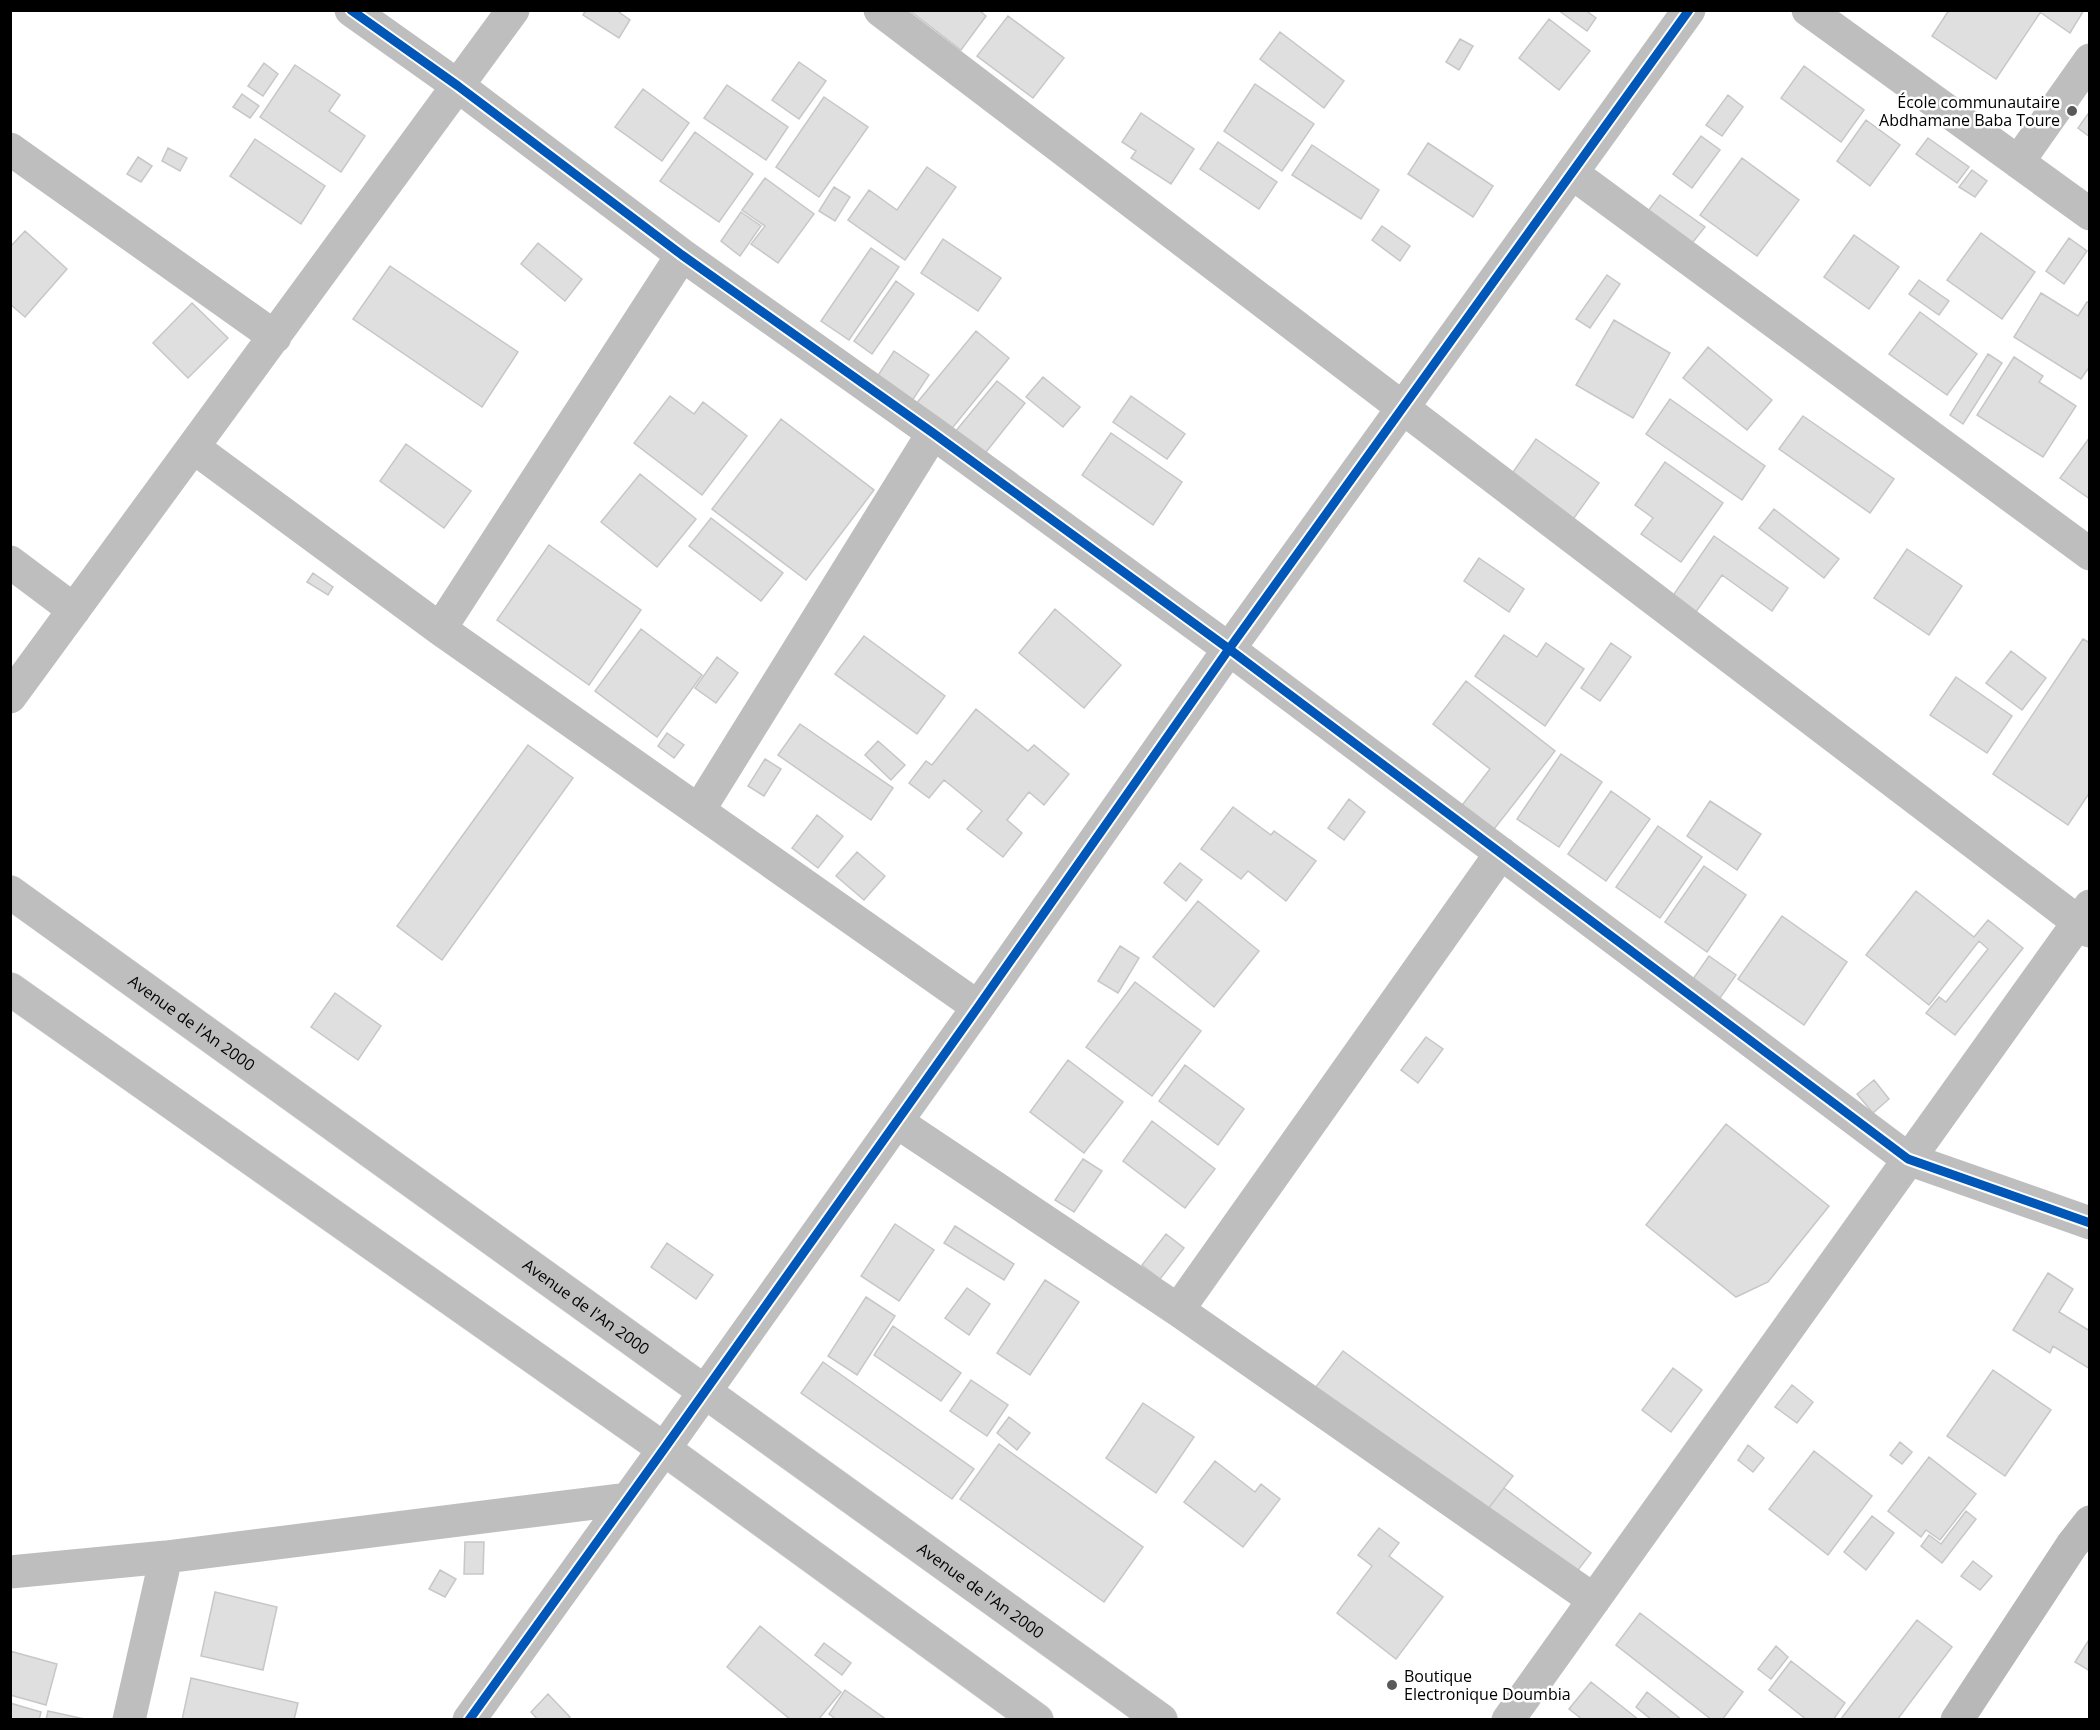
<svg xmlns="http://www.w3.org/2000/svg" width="2100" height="1730" font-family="'Open Sans',sans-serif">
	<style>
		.building { fill: #dfdfdf; stroke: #c7c7c7; stroke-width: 1.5 }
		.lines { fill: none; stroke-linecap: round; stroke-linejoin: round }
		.primary-casing { stroke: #dbdbdb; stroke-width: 34 }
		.street { stroke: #bebebe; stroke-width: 33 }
		.secondary { stroke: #b8b8b8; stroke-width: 33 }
		.primary { stroke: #bebebe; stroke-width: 33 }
		.cycleway-casing { stroke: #fff; stroke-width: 13 }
		.cycleway { stroke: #0057b8; stroke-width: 9 }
		.poi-dot { fill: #595959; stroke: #fff; stroke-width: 2 }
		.labels { text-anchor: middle; stroke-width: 5; stroke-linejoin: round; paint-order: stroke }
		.poi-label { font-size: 16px; fill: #000; stroke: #fff; text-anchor: end }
		.street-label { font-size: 16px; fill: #000; stroke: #fff }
	</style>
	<rect width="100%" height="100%" fill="#fff"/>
	<!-- building -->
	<path class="building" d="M586 10H616L630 20 619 38 583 15Z
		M909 10H979L986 16 961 50Z
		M1558 10H1585L1596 18 1587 31Z
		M1949 10H2042L1996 79 1932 36Z
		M2037 10H2084L2070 33Z
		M1008 16 1064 58 1033 98 977 56Z
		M1549 19 1590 51 1559 90 1519 58Z
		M1280 32 1344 81 1324 108 1260 59Z
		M1460 39 1473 46 1459 70 1446 62Z
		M799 62 826 81 799 119 772 100Z
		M264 63 278 74 263 96 248 86Z
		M295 65 340 95 329 111 365 136 341 172 260 117Z
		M1804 66 1864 110 1841 142 1781 98Z
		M1255 84 1314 124 1282 171 1224 131Z
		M727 85 788 127 766 160 704 118Z
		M643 89 689 123 662 161 615 127Z
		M242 94 259 106 250 118 233 107Z
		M1728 95 1743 107 1722 136 1706 125Z
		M824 97 868 127 819 197 776 167Z
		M2090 111V137L2078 128Z
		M1141 113 1194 149 1171 184 1131 158 1136 151 1122 142Z
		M1866 120 1900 145 1870 186 1837 161Z
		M695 132 753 174 719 222 660 181Z
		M1701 136 1720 150 1692 188 1673 174Z
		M1928 138 1969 167 1957 183 1916 154Z
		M255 139 325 186 301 224 230 176Z
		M1218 142 1277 182 1259 209 1200 169Z
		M1428 143 1493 186 1473 217 1408 174Z
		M1312 145 1379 190 1361 219 1292 175Z
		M168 148 187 158 180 171 162 161Z
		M138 157 152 166 141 182 127 174Z
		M1742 158 1799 200 1757 256 1700 215Z
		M927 167 956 187 905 260 848 220 869 190 897 210Z
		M1972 170 1987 181 1975 197 1959 187Z
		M765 178 814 214 778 263 751 244 765 226 742 210Z
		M834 187 850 197 835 221 819 211Z
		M1660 195 1705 227 1689 247 1645 215Z
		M741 212 761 226 740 256 721 241Z
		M1382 226 1410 246 1400 261 1372 240Z
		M25 231 67 269 25 317 10 304V247Z
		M1981 233 2035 272 2002 319 1947 280Z
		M1854 235 1899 267 1869 309 1824 277Z
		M2069 238 2087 251 2064 284 2046 271Z
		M943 239 1001 278 978 311 921 273Z
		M538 243 582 279 565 301 521 264Z
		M871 248 899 267 849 340 821 321Z
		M390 266 518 352 482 407 353 319Z
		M1607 275 1620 284 1590 328 1576 319Z
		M1919 280 1949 301 1939 315 1909 294Z
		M896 281 914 294 872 354 854 341Z
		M2041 293 2078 316 2087 302 2090 303V366L2081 379 2014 337Z
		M192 303 228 338 188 378 153 343Z
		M1920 312 1977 354 1947 395 1889 354Z
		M1614 320 1670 353 1633 418 1576 385Z
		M976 331 1009 358 945 437 911 410Z
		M1708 347 1772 400 1747 430 1683 378Z
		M894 351 929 375 908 407 873 383Z
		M1988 354 2002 363 1963 424 1950 415Z
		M2014 357 2043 376 2039 382 2076 406 2043 457 1977 415Z
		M1043 377 1080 407 1063 427 1026 397Z
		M997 381 1025 403 979 461 950 438Z
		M670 396 694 414 703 402 747 436 702 495 634 443Z
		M1131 396 1185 434 1167 459 1113 422Z
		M1670 399 1765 466 1742 500 1646 434Z
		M1803 416 1894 479 1870 513 1779 449Z
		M781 419 874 490 806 580 712 509Z
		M1111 433 1182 482 1153 525 1082 475Z
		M2090 437V499L2060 478Z
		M1536 439 1599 483 1564 532 1502 488Z
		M406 444 471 491 444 528 380 481Z
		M1665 462 1723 503 1681 562 1641 534 1653 518 1635 505Z
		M640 474 696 519 657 567 601 522Z
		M1774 509 1839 559 1824 578 1759 528Z
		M711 518 783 573 761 601 689 546Z
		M1714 536 1788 588 1772 611 1722 575 1686 626 1663 610Z
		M549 545 641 610 589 685 497 620Z
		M1907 549 1962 586 1929 635 1874 598Z
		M1479 558 1524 589 1509 612 1464 581Z
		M313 573 333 587 328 595 307 582Z
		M1055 609 1121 665 1084 708 1019 653Z
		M641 629 702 675 657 737 595 691Z
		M1504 635 1537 657 1546 643 1584 669 1545 726 1475 676Z
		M864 636 945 696 917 734 835 674Z
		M2083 639 2090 643V792L2068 825 1993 774Z
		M1611 643 1631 657 1600 701 1581 688Z
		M2011 651 2046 678 2022 710 1986 683Z
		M717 657 738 673 716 703 695 688Z
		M1956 677 2012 716 1987 753 1930 715Z
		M1466 681 1555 751 1491 833 1460 808 1490 769 1433 724Z
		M976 709 1028 751 1034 745 1069 774 1044 805 1029 792 1007 820 1022 833 1003 857 967 829 982 811 944 780 929 798 909 783 926 761 932 765Z
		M800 724 893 788 871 820 778 755Z
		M667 733 684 745 674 758 658 746Z
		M878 741 905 765 891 780 865 755Z
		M528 745 573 778 442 960 397 926Z
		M1561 754 1602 782 1559 847 1517 819Z
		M765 759 781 769 764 796 748 786Z
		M1611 791 1650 819 1606 881 1568 854Z
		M1349 799 1365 812 1344 840 1328 828Z
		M1710 801 1761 834 1737 870 1687 836Z
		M1233 807 1271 835 1274 831 1316 861 1286 901 1248 871 1241 879 1201 849Z
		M817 815 843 836 818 868 792 848Z
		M1658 826 1702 857 1660 918 1616 887Z
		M857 852 885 876 864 900 836 876Z
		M1180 863 1202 880 1186 901 1164 883Z
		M1704 866 1746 895 1707 952 1665 922Z
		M1916 891 1974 937 1988 920 2023 948 1955 1035 1926 1013 1939 997 1946 1002 1988 949 1979 941 1929 1005 1866 955Z
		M1198 901 1259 951 1214 1007 1153 957Z
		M1782 916 1847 962 1804 1025 1738 979Z
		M1120 946 1139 958 1118 993 1098 981Z
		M1709 956 1736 975 1720 998 1693 979Z
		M1135 982 1201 1031 1152 1096 1086 1047Z
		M335 993 381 1026 358 1060 311 1027Z
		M1426 1037 1443 1049 1418 1083 1401 1070Z
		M1068 1060 1123 1102 1084 1153 1030 1112Z
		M1185 1065 1244 1109 1218 1145 1159 1101Z
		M1874 1080 1889 1099 1873 1113 1857 1094Z
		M1152 1121 1215 1169 1185 1208 1123 1161Z
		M1726 1124 1829 1206 1768 1282 1736 1297 1646 1225Z
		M1083 1159 1102 1171 1074 1212 1055 1200Z
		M895 1224 934 1250 899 1301 861 1276Z
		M955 1226 1014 1264 1004 1280 944 1243Z
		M1166 1234 1184 1248 1160 1279 1142 1265Z
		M667 1243 713 1275 696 1299 651 1267Z
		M2048 1273 2073 1289 2059 1312 2090 1331V1369L2053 1346 2050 1353 2013 1330Z
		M1045 1280 1079 1302 1030 1375 997 1353Z
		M967 1288 990 1304 969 1335 945 1318Z
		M866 1297 895 1316 857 1375 828 1356Z
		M893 1326 961 1373 941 1401 874 1355Z
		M1343 1351 1513 1476 1485 1513 1315 1388Z
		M823 1362 974 1469 952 1499 801 1393Z
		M1673 1368 1702 1390 1671 1432 1642 1410Z
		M1993 1370 2051 1410 2005 1476 1947 1436Z
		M971 1380 1008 1405 987 1436 950 1411Z
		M1792 1385 1813 1402 1797 1423 1775 1407Z
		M1143 1403 1194 1437 1156 1493 1106 1458Z
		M1009 1417 1030 1433 1017 1450 997 1433Z
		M1900 1442 1912 1452 1902 1464 1890 1455Z
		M999 1444 1143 1547 1104 1602 960 1499Z
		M1748 1445 1764 1458 1753 1472 1738 1460Z
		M1814 1451 1872 1496 1828 1555 1769 1509Z
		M1929 1457 1976 1494 1940 1540 1926 1530 1921 1537 1888 1511Z
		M1215 1461 1255 1492 1261 1484 1280 1499 1243 1547 1184 1502Z
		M1504 1488 1591 1553 1572 1578 1485 1513Z
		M1966 1511 1976 1519 1942 1563 1921 1546 1929 1535 1941 1544Z
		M1872 1516 1894 1533 1866 1570 1844 1552Z
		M1379 1528 1399 1543 1389 1556 1443 1597 1396 1659 1337 1613 1372 1566 1358 1555Z
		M465 1542H484L483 1574H464Z
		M1973 1561 1992 1576 1980 1590 1961 1576Z
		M440 1570 456 1579 445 1597 429 1589Z
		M215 1592 277 1607 263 1670 201 1656Z
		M1640 1613 1743 1692 1722 1720H1712L1616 1645Z
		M1917 1620 1952 1647 1897 1720H1840Z
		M760 1626 841 1692 818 1720H791L727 1667Z
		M2090 1638V1671L2075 1662Z
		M824 1643 851 1663 842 1675 815 1655Z
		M1776 1646 1788 1657 1771 1679 1758 1669Z
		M10 1651 57 1664 46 1705 10 1695Z
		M1791 1661 1845 1703 1833 1720H1807L1769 1690Z
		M191 1678 298 1703 294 1720H182Z
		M1591 1682 1639 1720H1583L1569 1709Z
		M845 1690 887 1720H837L829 1714Z
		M1647 1692 1682 1720H1652L1636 1707Z
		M548 1694 570 1717 567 1720H538L531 1712Z
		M10 1703 41 1712 39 1720H10Z
		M48 1711 89 1720H46Z"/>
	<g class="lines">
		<!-- primary casing -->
		<g class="primary-casing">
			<g id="primary">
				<path id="s1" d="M10 892 1161 1720"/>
				<path d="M10 989 664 1449 1037 1720"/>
			</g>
		</g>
		<!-- street -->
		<path class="street" d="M351 10 458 86 682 255 933 433 1229 649 1908 1159 2090 1223
			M880 10 2090 931
			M1808 10 2090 214
			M10 149 275 337
			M2018 162 2090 60
			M1572 173 2090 554
			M193 447 440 629 978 1007
			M10 562 74 610
			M440 629 682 255
			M10 697 513 10
			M699 810 933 433
			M897 1122 1178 1310 1501 853
			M1178 1310 1594 1600
			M10 1572 166 1557 627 1499
			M129 1720 166 1557
			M469 1720 664 1449 978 1007 1229 649 1689 10
			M1508 1720 2090 906"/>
		<!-- secondary -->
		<path class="secondary" d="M1957 1720 2072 1545 2090 1522"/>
		<!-- primary -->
		<use href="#primary" class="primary"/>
		<!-- cycleway casing -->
		<g class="cycleway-casing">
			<path id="cycleway" d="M351 10 458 86 682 255 933 433 1229 649 1908 1159 2090 1223
				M469 1720 664 1449 978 1007 1229 649 1689 10"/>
		</g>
		<!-- cycleway -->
		<use href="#cycleway" class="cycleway"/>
	</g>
	<!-- markers -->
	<g class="poi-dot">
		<circle cx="2072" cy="111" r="6"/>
		<circle cx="1392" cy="1685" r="6"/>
	</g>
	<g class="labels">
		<!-- poi labels -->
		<g class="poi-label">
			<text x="2060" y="108">École communautaire<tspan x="2060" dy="18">Abdhamane Baba Toure</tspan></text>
			<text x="1404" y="1682" text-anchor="start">Boutique<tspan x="1404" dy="18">Electronique Doumbia</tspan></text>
		</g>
		<!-- street labels -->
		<g class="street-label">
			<text dy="6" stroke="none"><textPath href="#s1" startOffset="224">Avenue de l'An 2000</textPath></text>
			<text dy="6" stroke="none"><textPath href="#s1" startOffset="710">Avenue de l'An 2000</textPath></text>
			<text dy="6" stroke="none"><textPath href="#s1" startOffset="1196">Avenue de l'An 2000</textPath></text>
		</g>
	</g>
	<!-- border -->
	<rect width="2100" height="1730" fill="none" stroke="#000000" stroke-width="24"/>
</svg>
